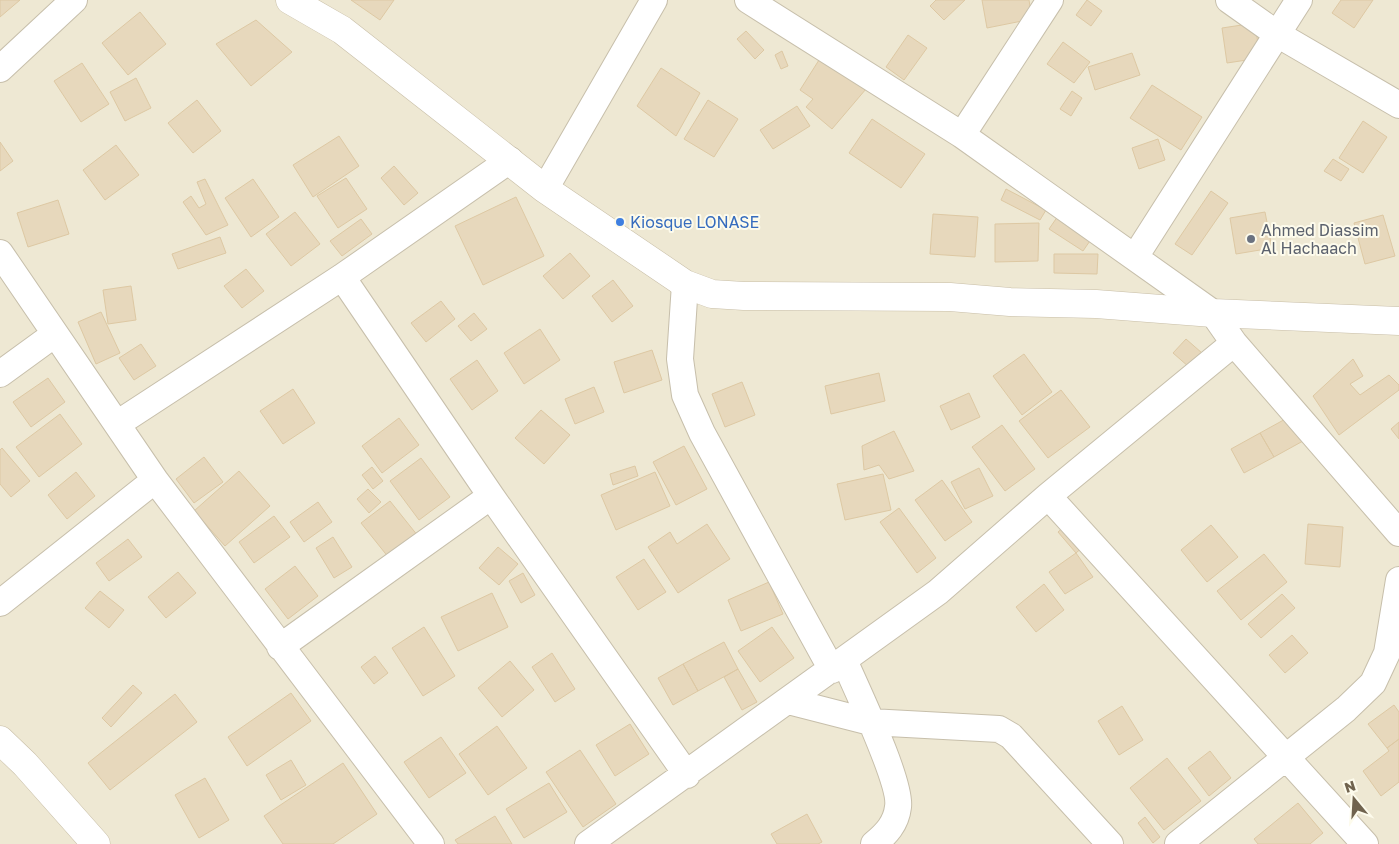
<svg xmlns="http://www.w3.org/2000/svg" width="1399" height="844" font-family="'Golos Text',sans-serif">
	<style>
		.residential { fill: #eee8d3 }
		.building { fill: #e7d8bc; stroke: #ddc8a3 }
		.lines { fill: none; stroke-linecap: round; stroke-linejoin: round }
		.street-casing { stroke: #c7bfab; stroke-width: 28 }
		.secondary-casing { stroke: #c8bea7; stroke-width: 29 }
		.street { stroke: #fff; stroke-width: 26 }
		.secondary { stroke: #fff; stroke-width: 28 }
		.shop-dot { fill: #3f7fe0; stroke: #fdfbec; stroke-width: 2 }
		.worship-dot { fill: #6b7280; stroke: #fdfbec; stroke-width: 2 }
		.labels { text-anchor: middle; stroke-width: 4; stroke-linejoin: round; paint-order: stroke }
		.shop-label { font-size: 16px; fill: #366cbe; stroke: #fdfbec; text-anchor: start }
		.worship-label { font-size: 16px; fill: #5b616d; stroke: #fdfbec; text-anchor: start }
	</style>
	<rect width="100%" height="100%" fill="#faf7e6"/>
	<!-- residential -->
	<path class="residential" d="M0 0H1399V844H0Z"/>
	<!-- building -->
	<path class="building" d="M0 0H20L0 17Z
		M351 0H394L380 20Z
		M936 0H965L944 20 930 6Z
		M982 0H1029L1032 19 987 28Z
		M1087 0 1102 11 1091 26 1076 15Z
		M1341 0H1373L1354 28 1332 13Z
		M140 12 166 44 128 75 102 43Z
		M256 20 292 52 251 86 216 44Z
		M1255 23 1260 58 1227 63 1222 28Z
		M746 31 764 50 755 59 737 39Z
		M908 35 927 48 904 80 886 67Z
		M1063 42 1090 62 1074 83 1047 64Z
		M782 51 788 66 781 69 775 55Z
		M1132 53 1140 75 1095 90 1088 67Z
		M819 60 866 89 832 129 806 107 813 99 800 90Z
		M82 63 109 104 81 122 54 81Z
		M661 68 700 93 676 136 637 106Z
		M136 78 151 108 125 121 110 92Z
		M1152 85 1202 117 1181 150 1130 118Z
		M1072 91 1082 98 1071 116 1060 109Z
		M197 100 221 131 193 153 168 123Z
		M708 100 738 119 714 157 684 139Z
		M797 106 810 126 773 149 760 130Z
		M872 119 925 154 901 188 849 153Z
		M1363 121 1387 137 1363 173 1339 158Z
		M339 136 359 166 313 197 293 165Z
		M1158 139 1165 160 1139 169 1132 148Z
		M0 142 13 161 0 171Z
		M116 145 139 175 105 200 83 170Z
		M1333 159 1349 169 1341 181 1324 171Z
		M394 166 418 193 404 205 381 178Z
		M346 178 367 209 338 228 317 196Z
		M205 179 228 225 206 235 183 202 191 196 199 208 206 204 197 182Z
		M253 179 279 217 251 237 225 198Z
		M1006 189 1046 210 1040 220 1001 200Z
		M1211 191 1228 203 1192 255 1175 244Z
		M516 197 544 256 483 285 455 226Z
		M58 200 69 234 28 247 17 213Z
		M295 212 320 244 291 266 266 234Z
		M1265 212 1272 248 1236 254 1230 218Z
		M1060 213 1094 235 1083 251 1049 229Z
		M933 214 978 217 975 257 930 254Z
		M1383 215 1395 256 1365 264 1354 223Z
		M361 219 372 234 342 256 330 241Z
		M1039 223 1038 261 995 262V224Z
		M220 237 226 253 178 269 172 254Z
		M570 253 590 276 563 299 543 276Z
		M1054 254H1098L1097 274 1054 273Z
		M246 269 264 291 242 308 224 286Z
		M613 280 633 306 612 322 592 296Z
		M131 286 136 320 108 324 103 290Z
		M441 301 455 319 426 342 411 323Z
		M101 312 120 353 96 364 78 322Z
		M474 313 487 329 471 341 458 326Z
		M540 329 560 360 524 384 504 353Z
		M1186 339 1202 353 1189 367 1173 353Z
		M141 344 156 366 134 380 119 358Z
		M652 350 662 380 624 393 614 362Z
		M1024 354 1052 392 1022 415 993 376Z
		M1353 359 1363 376 1350 384 1360 395 1389 375 1399 385V390L1339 435 1313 396Z
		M477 360 498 391 472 410 450 379Z
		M879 373 885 401 831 414 825 386Z
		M48 378 65 402 31 427 13 402Z
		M742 382 755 415 725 427 712 394Z
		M594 387 604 412 575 424 565 399Z
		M293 389 315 423 283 444 260 411Z
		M1061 390 1090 427 1048 458 1019 421Z
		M969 393 980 417 951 430 940 406Z
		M541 410 570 435 544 464 515 438Z
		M60 414 82 444 39 477 16 447Z
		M1289 417 1303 441 1274 457 1260 433Z
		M399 418 419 445 382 473 362 446Z
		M1399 422V439L1391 429Z
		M1002 425 1035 469 1005 491 972 447Z
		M894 431 914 471 889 479 879 465 864 470 862 446Z
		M1260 433 1274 457 1244 473 1231 449Z
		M684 446 707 489 676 505 653 462Z
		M2 448 30 481 11 497 0 484V450Z
		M204 457 223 482 194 503 176 479Z
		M421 458 450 497 419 520 390 481Z
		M635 466 638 476 613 485 610 474Z
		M372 467 383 481 373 489 362 475Z
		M979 468 993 496 965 509 951 482Z
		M239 471 270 506 225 546 194 511Z
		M76 472 95 496 67 519 48 495Z
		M655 472 670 506 616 530 601 495Z
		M883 474 891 510 845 520 837 484Z
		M942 480 972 522 945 541 915 500Z
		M368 489 381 502 369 513 357 499Z
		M390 501 418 536 389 558 361 523Z
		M318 502 332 522 304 542 290 522Z
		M899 508 936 558 917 573 880 522Z
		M274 516 290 537 254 563 239 542Z
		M707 524 730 559 678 593 648 547 670 532 677 544Z
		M1067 524 1085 545 1076 553 1058 532Z
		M1308 524 1343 527 1340 567 1305 564Z
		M1211 525 1238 557 1207 582 1181 550Z
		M333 537 352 567 334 578 316 548Z
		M128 539 142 557 109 581 96 563Z
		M498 547 518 564 499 585 479 568Z
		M1076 553 1093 577 1065 594 1049 572Z
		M1264 554 1287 582 1241 620 1217 591Z
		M644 559 666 592 638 610 616 577Z
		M295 566 318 596 288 619 265 589Z
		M178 572 196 593 166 618 148 597Z
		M523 573 535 595 521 603 509 581Z
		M769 582 783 614 741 631 728 600Z
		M1044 584 1064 610 1036 632 1016 607Z
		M100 591 124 610 109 628 85 608Z
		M492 593 508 627 458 651 441 617Z
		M1282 594 1295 608 1261 638 1248 624Z
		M424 627 455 676 423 696 392 648Z
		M772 627 794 658 760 682 738 651Z
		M1292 635 1308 653 1285 673 1269 655Z
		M724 642 738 669 698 691 683 664Z
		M552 653 575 689 555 702 532 667Z
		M375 656 388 673 374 684 361 667Z
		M510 661 534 690 502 717 478 688Z
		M683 664 698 691 673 705 658 678Z
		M738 669 757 702 742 710 724 677Z
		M133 685 142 693 111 727 102 718Z
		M291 693 311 721 247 766 228 737Z
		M175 694 197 722 110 790 88 763Z
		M1394 705 1399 712V739L1387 748 1368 724Z
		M1122 706 1143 740 1119 755 1098 721Z
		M630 724 649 754 615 776 596 745Z
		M497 726 527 768 488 795 459 754Z
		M441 737 466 773 429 798 404 762Z
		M1399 739V782L1381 796 1363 771 1389 751 1387 748Z
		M580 750 616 804 583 827 546 772Z
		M1210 751 1231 778 1209 796 1188 768Z
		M1167 758 1201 801 1164 830 1130 788Z
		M291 760 306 785 281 800 266 775Z
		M343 763 377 814 333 844H283L264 816Z
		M205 778 229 820 199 838 175 795Z
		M549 783 567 812 524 838 506 809Z
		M1298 803 1323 833 1310 844H1258L1254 839Z
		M807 814 822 842 818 844H777L771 834Z
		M495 816 512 844H458L455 840Z
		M1145 817 1160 837 1153 843 1138 823Z"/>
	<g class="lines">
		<!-- street casing -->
		<g class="street-casing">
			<path id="street" d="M748 0 962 135
				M1050 0 962 135 1213 313 1234 343 1399 533
				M1229 0 1277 34 1399 105
				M0 69 74 0
				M545 189 654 0
				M0 253 155 480 431 844
				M1135 257 1299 0
				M342 277 491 496 687 775
				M685 284 680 359 685 395 702 433 832 670
				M0 374 55 334
				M117 424 342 277 510 160
				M1048 496 1365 844
				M0 603 155 480
				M280 647 491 496
				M844 660C856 688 902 783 898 807 896 824 886 834 874 844
				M788 701 870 722 999 729 1011 736 1110 844
				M588 844 938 592 1048 496 1234 343
				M1178 844 1346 709 1373 683 1387 653 1399 580"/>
		</g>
		<!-- secondary casing -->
		<g class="secondary-casing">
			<path id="secondary" d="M290 0 342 30 545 189 685 284 712 294 744 296 950 297 1010 302 1096 304 1213 313 1399 321
				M0 740 25 764 96 844"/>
		</g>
		<!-- street -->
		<use href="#street" class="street"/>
		<!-- secondary -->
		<use href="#secondary" class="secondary"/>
	</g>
	<!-- markers -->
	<circle class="shop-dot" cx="620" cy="222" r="5"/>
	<circle class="worship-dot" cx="1251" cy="239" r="5"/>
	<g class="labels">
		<!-- shop labels -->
		<g class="shop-label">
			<text x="630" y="228">Kiosque LONASE</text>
		</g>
		<!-- worship labels -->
		<g class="worship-label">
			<text x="1261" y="236">Ahmed Diassim<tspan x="1261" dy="18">Al Hachaach</tspan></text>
		</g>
	</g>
	<!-- north arrow -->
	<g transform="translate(1354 799) rotate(342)" stroke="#fdfbec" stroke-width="4" paint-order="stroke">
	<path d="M0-4L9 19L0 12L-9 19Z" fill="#70634e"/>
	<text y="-8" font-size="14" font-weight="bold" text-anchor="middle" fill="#70634e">N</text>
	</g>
</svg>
